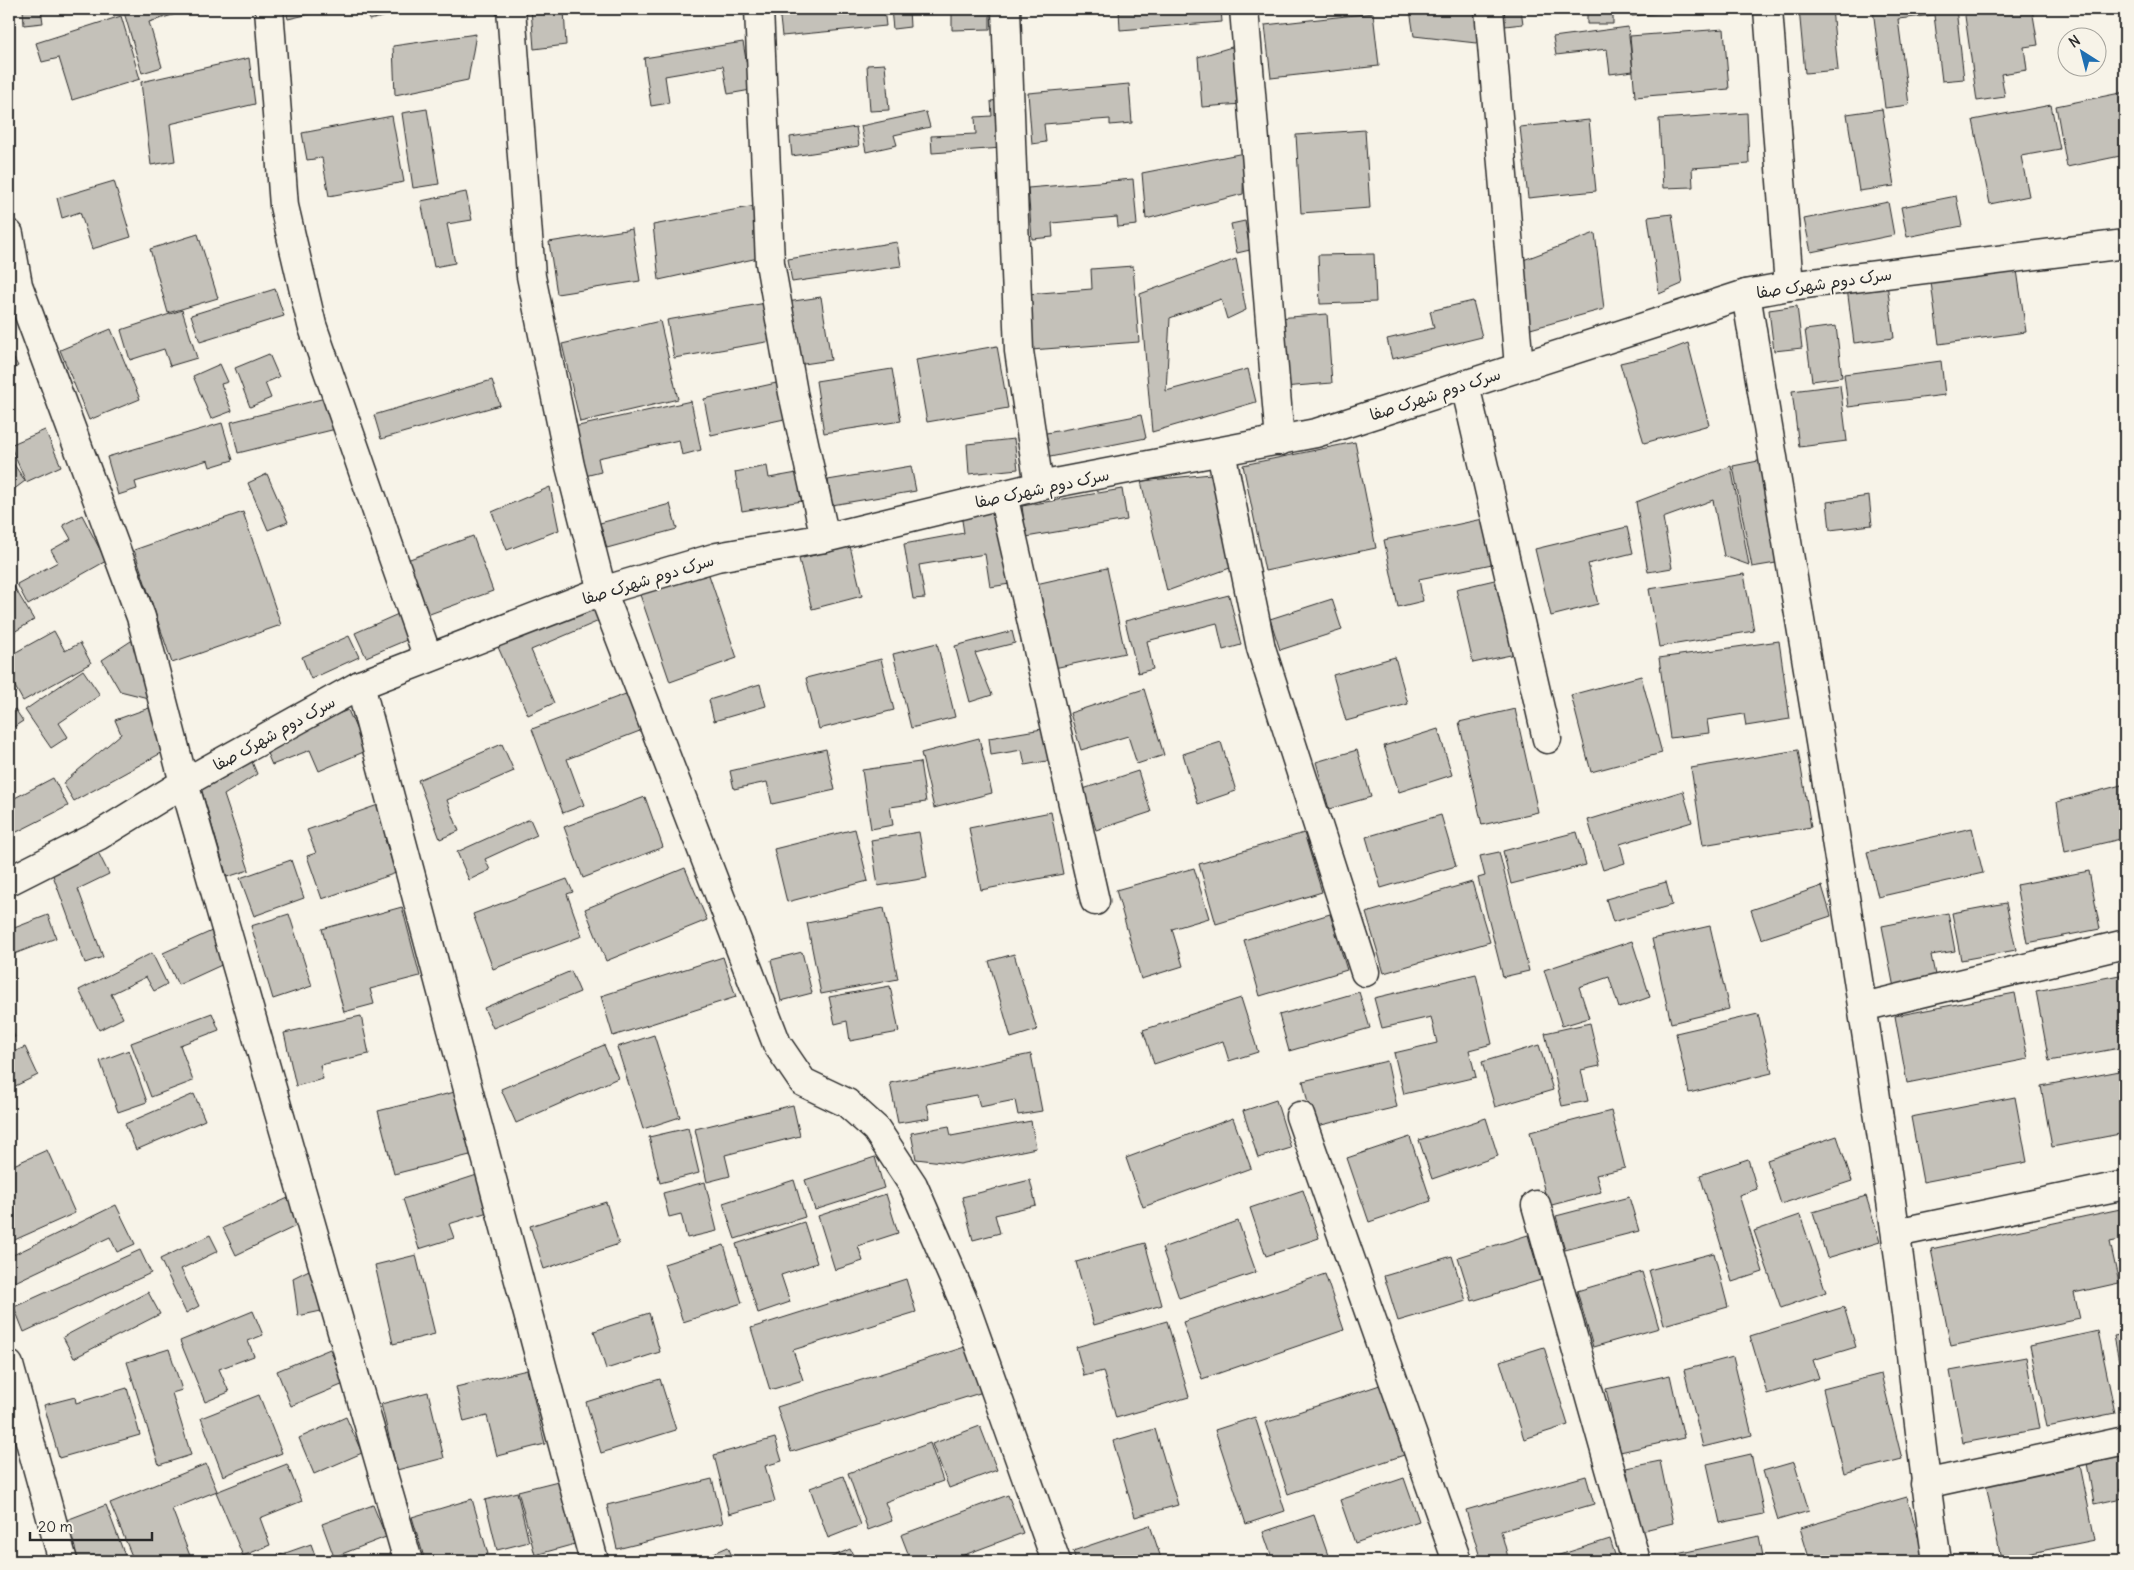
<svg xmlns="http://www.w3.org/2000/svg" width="2134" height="1570" font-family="Delius,'Playpen Sans Arabic',sans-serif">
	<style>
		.building { fill: #c4c1b9; stroke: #2b2b2b }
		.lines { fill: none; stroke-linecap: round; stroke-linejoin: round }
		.minor-casing { stroke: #2b2b2b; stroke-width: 31 }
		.tertiary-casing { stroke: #2b2b2b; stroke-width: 31 }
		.minor { stroke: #f7f3e8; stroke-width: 28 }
		.tertiary { stroke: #f7f3e8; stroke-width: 28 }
		.labels { text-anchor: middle; stroke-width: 4; stroke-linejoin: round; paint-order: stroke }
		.street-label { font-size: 16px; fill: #2b2b2b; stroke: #f7f3e8 }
	</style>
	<rect width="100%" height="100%" fill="#f7f3e8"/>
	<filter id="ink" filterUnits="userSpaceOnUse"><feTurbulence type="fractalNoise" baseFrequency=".02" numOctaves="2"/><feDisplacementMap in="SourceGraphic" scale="10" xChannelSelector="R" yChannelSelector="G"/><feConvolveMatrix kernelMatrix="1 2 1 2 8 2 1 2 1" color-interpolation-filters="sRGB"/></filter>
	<g filter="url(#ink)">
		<!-- building -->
		<path class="building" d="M23 9H41L43 23 24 25Z
			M71 9H91L72 14Z
			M123 9H185L186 11 149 22 162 67 142 73Z
			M286 9H332L288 19Z
			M367 9H390L391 15 369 20Z
			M531 9H564L566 45 534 49Z
			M779 9H884L886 26 782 36Z
			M891 9H909L910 27 893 29Z
			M952 9H990V29L952 30Z
			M1119 9H1221L1222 22 1120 30Z
			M1483 9 1485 44 1414 36 1410 10Z
			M1504 9H1521L1523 24 1505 26Z
			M1587 9H1613V24H1587Z
			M1631 9H1662V13L1632 16Z
			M1799 9H1832L1838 70 1805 73Z
			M1873 9H1956L1964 79 1942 81 1934 15 1898 19 1909 105 1885 108Z
			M1964 9H2032L2038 45 2024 47 2027 70 2001 74 2005 97 1977 101Z
			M1373 13 1379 66 1271 78 1265 25Z
			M121 16 140 79 72 100 59 58 42 62 36 43Z
			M1628 27 1633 71 1610 74 1607 49 1556 55 1553 37Z
			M1724 29 1729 89 1635 97 1630 36Z
			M476 34 468 80 395 95 393 46Z
			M743 42 751 90 728 94 723 66 665 76 669 103 651 106 644 58Z
			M1235 46 1242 104 1202 107 1198 57Z
			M249 58 255 104 170 124 175 161 151 165 141 82Z
			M885 64 889 110 870 111 867 65Z
			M1129 84 1132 123 1110 125V119L1044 124 1046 142 1032 144 1028 93Z
			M2125 92V155L2067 167 2056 106Z
			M999 100 1002 148 932 153 931 136 976 134 975 117 992 116 991 101Z
			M2051 105 2060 149 2021 156 2029 196 1990 204 1973 120Z
			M427 109 439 184 413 188 402 113Z
			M1882 109 1894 186 1859 191 1847 114Z
			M926 112 930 127 894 135 897 145 866 152 861 126Z
			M1747 113 1749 164 1692 168 1693 187 1663 188 1659 119Z
			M392 116 404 182 329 196 322 158 307 160 302 133Z
			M1589 120 1596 191 1528 198 1520 127Z
			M856 127 859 146 792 156 790 137Z
			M1365 130 1370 208 1301 213 1296 135Z
			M1244 153 1243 194 1146 219 1142 173Z
			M1133 179 1137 225 1118 227 1117 217 1052 223 1053 237 1032 239 1028 188Z
			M114 181 131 237 92 249 80 212 62 218 57 198Z
			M466 192 472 220 447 224 455 263 434 267 421 201Z
			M1956 196 1962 226 1907 237 1901 207Z
			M1888 202 1894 235 1811 252 1804 219Z
			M755 206 758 258 659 280 653 225Z
			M1672 214 1682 284 1659 294 1648 217Z
			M1245 221 1250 250 1237 253 1231 224Z
			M632 229 640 281 557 294 549 242Z
			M1595 233 1604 309 1523 331 1518 262Z
			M198 234 218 298 168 313 150 249Z
			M897 242 901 266 792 282 788 259Z
			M1374 254 1376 302 1320 304 1318 255Z
			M1236 259 1246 310 1227 319 1221 299 1170 318 1166 391 1248 369 1256 402 1152 432 1140 294Z
			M1133 266 1139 342 1031 350 1027 294 1092 289 1091 269Z
			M2017 270 2026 332 1939 344 1931 282Z
			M1887 283 1894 338 1854 343 1847 288Z
			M275 289 284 316 200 342 191 315Z
			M821 297 831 360 797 365 787 302Z
			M1473 301 1482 337 1392 359 1387 339 1434 328 1430 311Z
			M766 303 772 341 674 358 667 320Z
			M1797 306 1802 348 1774 351 1769 310Z
			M182 310 197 358 170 366 164 349 130 360 121 330Z
			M1327 314 1332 383 1283 387 1278 318Z
			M660 321 678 399 580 422 562 344Z
			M1836 326 1842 377 1812 381 1805 330Z
			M111 329 140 399 89 420 60 350Z
			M1688 343 1709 425 1644 443 1620 363 1659 354Z
			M997 346 1008 408 927 422 916 360Z
			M9 350 18 366 9 372Z
			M269 354 279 377 265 383 271 398 250 407 235 368Z
			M1941 361 1945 395 1848 407 1844 374Z
			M220 364 228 382 221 384 232 411 211 419 193 376Z
			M892 369 901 421 824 433 816 381Z
			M492 380 500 405 381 439 374 415Z
			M781 382 789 418 711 435 704 399Z
			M1840 385 1847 441 1799 447 1792 391Z
			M333 396 340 428 238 453 231 422Z
			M691 401 701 450 682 455 679 440 598 458 601 472 585 476 574 427Z
			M1141 415 1146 438 1040 459 1036 435Z
			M222 423 233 460 210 467 208 460 135 482 137 489 118 495 107 457Z
			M45 430 61 466 26 482 10 445Z
			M1014 439 1018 469 969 474 967 444Z
			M1355 442 1376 548 1265 571 1243 465Z
			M9 457 25 481 9 493Z
			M1763 460 1782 562 1752 567 1733 466Z
			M767 466 769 478 797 473 802 501 742 511 735 472Z
			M911 466 916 491 832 505 828 480Z
			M1731 466 1749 565 1724 556 1713 500 1663 518 1672 568 1648 572 1636 502Z
			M267 474 288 522 268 530 248 483Z
			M1211 474 1230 568 1167 591 1141 481Z
			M550 487 559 530 507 550 492 512Z
			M1122 489 1127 520 1026 537 1022 506Z
			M1869 496 1872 525 1830 530 1827 502Z
			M670 504 677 529 607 548 600 523Z
			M997 507 1010 584 990 587 985 554 919 565 925 598 913 599 904 544 964 533 961 514Z
			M243 512 281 625 172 663 134 550Z
			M82 515 106 561 28 605 17 584 58 562 51 550 71 539 63 525Z
			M1483 519 1492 564 1419 579 1423 601 1398 607 1384 540Z
			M1627 527 1633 553 1588 564 1598 604 1551 616 1535 549Z
			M473 536 493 591 427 615 407 560Z
			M850 546 862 596 812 609 799 559Z
			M705 563 737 658 670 682 637 586Z
			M1107 568 1125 653 1054 668 1036 584Z
			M1744 574 1754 631 1659 647 1649 589Z
			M1503 578 1520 653 1473 663 1456 589Z
			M13 585 34 620 9 635V587Z
			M596 594 606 618 531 650 554 703 528 715 494 638Z
			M1229 595 1241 645 1223 650 1217 623 1147 641 1153 669 1138 673 1125 621Z
			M1332 599 1342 630 1280 650 1270 619Z
			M405 611 416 636 366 657 355 633Z
			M54 631 65 651 80 643 91 663 23 701 9 676V656Z
			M1012 631 1015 643 975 653 992 695 970 702 955 646Z
			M349 636 359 657 311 679 302 657Z
			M134 639 156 700 120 691 102 660Z
			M1779 641 1790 719 1746 726 1744 714 1707 720 1709 733 1670 738 1659 658Z
			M937 643 955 717 911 728 893 654Z
			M1395 657 1408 704 1346 721 1333 675Z
			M881 659 894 710 819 729 806 678Z
			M83 670 100 695 59 723 68 737 51 748 25 710Z
			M1641 676 1662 753 1591 772 1571 695Z
			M760 684 766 706 714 721 709 700Z
			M1144 689 1164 755 1137 764 1128 736 1081 750 1070 713Z
			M631 692 645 729 567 759 584 805 563 813 532 729Z
			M149 708 165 751 74 801 63 783 121 734 115 720Z
			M15 709 23 721 9 730V713Z
			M1515 709 1538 812 1482 825 1459 722Z
			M348 710 366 751 319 771 310 750 272 765 263 744Z
			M1048 728 1052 760 1025 765 1022 750 991 755 989 738Z
			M1438 729 1452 775 1399 792 1384 746Z
			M979 738 992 793 934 808 921 753Z
			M1221 742 1236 791 1198 804 1183 754Z
			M502 744 514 771 447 800 459 831 440 839 418 780Z
			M826 749 835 790 772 804 767 782 734 789 730 771Z
			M1357 750 1371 797 1329 809 1316 762Z
			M1798 750 1811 827 1703 845 1691 768Z
			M248 752 257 774 224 795 249 870 227 877 198 778Z
			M920 762 926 802 890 807 893 825 871 829 862 770Z
			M1138 771 1151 812 1096 830 1083 789Z
			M53 778 68 806 9 836V801Z
			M2125 784V838L2065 852 2057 802Z
			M1683 791 1692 822 1620 844 1625 863 1603 870 1588 820Z
			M645 797 663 847 583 878 564 827Z
			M378 805 389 838 385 840 396 873 322 899 307 856 316 853 307 830Z
			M1051 812 1063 874 981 890 969 828Z
			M1441 815 1456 866 1381 888 1366 837Z
			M530 819 537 835 485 859 490 870 469 880 457 852Z
			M1972 828 1983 873 1878 897 1867 852Z
			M855 829 868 881 787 902 774 849Z
			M919 832 927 878 878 886 871 840Z
			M1577 832 1586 865 1511 884 1503 851Z
			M1304 833 1322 892 1216 924 1199 864Z
			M94 844 109 874 78 889 103 957 85 963 51 870Z
			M1499 852 1529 971 1503 977 1478 878 1485 876 1480 856Z
			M291 860 304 898 254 916 240 878Z
			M685 868 707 920 606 961 585 909Z
			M1194 868 1209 918 1172 929 1183 966 1141 979 1116 890Z
			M2089 871 2100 929 2027 943 2016 885Z
			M567 879 573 892 567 894 582 936 493 969 473 914Z
			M1472 882 1490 942 1384 973 1366 913Z
			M1666 882 1672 905 1613 922 1606 899Z
			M1822 886 1831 916 1761 939 1751 910Z
			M2006 903 2016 950 1961 960 1952 913Z
			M402 907 420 976 370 989 374 1004 344 1012 322 929Z
			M884 908 898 979 821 994 807 923Z
			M1948 913 1955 951 1931 955 1936 980 1894 988 1882 926Z
			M289 914 312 986 273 999 251 926Z
			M1330 914 1347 970 1260 996 1244 940Z
			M48 915 56 938 9 956V930Z
			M1710 926 1729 1009 1671 1023 1652 939Z
			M214 930 228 962 178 985 163 953Z
			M1632 941 1650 997 1619 1008 1609 977 1579 987 1589 1018 1562 1026 1544 970Z
			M802 952 812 993 781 1001 771 960Z
			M152 953 167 984 154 991 146 977 111 994 123 1018 99 1030 79 990Z
			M1014 954 1037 1030 1011 1038 989 961Z
			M723 957 736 997 613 1036 601 996Z
			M571 971 580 992 493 1028 484 1008Z
			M1476 974 1492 1044 1469 1050 1476 1077 1404 1094 1394 1053 1437 1043 1431 1017 1382 1028 1374 998Z
			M2125 974V1047L2049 1061 2036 991Z
			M890 986 899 1032 850 1041 847 1021 835 1024 829 997Z
			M1359 992 1370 1028 1289 1051 1279 1015Z
			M2015 993 2028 1059 1907 1083 1895 1016Z
			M1241 998 1258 1052 1229 1061 1223 1041 1154 1064 1143 1030Z
			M212 1013 219 1030 180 1045 193 1081 151 1097 131 1043Z
			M1758 1014 1772 1073 1689 1093 1676 1033Z
			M361 1016 369 1054 320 1065 323 1079 296 1086 284 1033Z
			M1590 1023 1600 1066 1581 1070 1588 1101 1562 1106 1545 1033Z
			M9 1024 15 1037 9 1040Z
			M654 1035 680 1117 643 1129 617 1047Z
			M604 1045 618 1078 516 1123 501 1089Z
			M1539 1045 1553 1090 1495 1107 1482 1062Z
			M25 1047 38 1075 9 1089V1054Z
			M129 1050 147 1102 118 1112 100 1061Z
			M1031 1054 1042 1111 1018 1115 1015 1100 980 1107 977 1095 927 1104 930 1118 898 1123 890 1083Z
			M1387 1061 1397 1107 1313 1127 1303 1081Z
			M2125 1070V1133L2052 1147 2041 1086Z
			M459 1091 474 1154 394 1174 378 1111Z
			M194 1094 205 1120 136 1150 125 1124Z
			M2015 1097 2027 1162 1923 1182 1911 1117Z
			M1276 1100 1291 1148 1258 1158 1243 1111Z
			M793 1105 800 1136 725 1155 730 1176 707 1182 695 1129Z
			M1611 1111 1625 1168 1596 1175 1601 1192 1548 1206 1530 1132Z
			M1233 1118 1251 1168 1143 1207 1126 1158Z
			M1486 1118 1498 1156 1432 1179 1419 1140Z
			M1031 1121 1036 1148 960 1164 916 1159 911 1133 949 1126 951 1136Z
			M688 1128 699 1173 660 1183 649 1137Z
			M1837 1136 1852 1181 1781 1204 1767 1160Z
			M1410 1137 1431 1201 1369 1222 1347 1158Z
			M47 1150 75 1213 10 1242 9 1167Z
			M875 1157 884 1188 815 1210 805 1180Z
			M1748 1159 1757 1189 1739 1195 1763 1272 1732 1282 1700 1175Z
			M480 1174 491 1211 449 1224 454 1238 419 1249 403 1199Z
			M794 1180 805 1217 735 1239 723 1203Z
			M1030 1180 1036 1205 995 1215 1000 1233 973 1240 962 1197Z
			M705 1182 717 1231 687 1238 681 1214 669 1217 663 1193Z
			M1303 1190 1319 1238 1266 1256 1250 1208Z
			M886 1194 898 1233 858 1246 863 1261 835 1270 818 1216Z
			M1866 1196 1880 1242 1827 1258 1813 1212Z
			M1629 1197 1639 1231 1565 1250 1556 1216Z
			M288 1198 300 1224 236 1255 223 1228Z
			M606 1202 619 1244 544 1269 530 1226Z
			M116 1205 135 1244 117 1252 110 1237 15 1282 9 1269V1257Z
			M2125 1208V1239L2110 1242 2119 1283 2074 1293 2080 1319 1951 1346 1931 1249Z
			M1800 1215 1826 1292 1781 1308 1754 1231Z
			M1238 1221 1256 1272 1179 1298 1162 1248Z
			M804 1222 817 1263 781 1275 790 1302 758 1313 736 1244Z
			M210 1235 218 1251 181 1269 199 1306 186 1313 160 1259Z
			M1528 1235 1541 1280 1472 1301 1458 1257Z
			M1145 1243 1162 1305 1094 1325 1076 1262Z
			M724 1245 742 1303 683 1322 664 1264Z
			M140 1250 151 1273 24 1332 14 1307Z
			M1714 1253 1728 1307 1664 1325 1649 1270Z
			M416 1255 435 1334 393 1344 375 1265Z
			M1452 1256 1466 1301 1398 1321 1384 1276Z
			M313 1268 321 1311 298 1316 293 1278Z
			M1642 1272 1659 1328 1593 1347 1577 1291Z
			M1325 1274 1344 1330 1202 1379 1183 1322Z
			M906 1279 916 1312 793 1350 803 1380 770 1390 751 1328Z
			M148 1292 160 1314 74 1358 63 1337Z
			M1844 1307 1856 1347 1813 1360 1819 1378 1767 1394 1750 1336Z
			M253 1311 263 1335 248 1341 254 1356 219 1369 229 1392 205 1402 180 1341Z
			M649 1313 660 1352 606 1369 594 1331Z
			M1167 1321 1189 1397 1116 1418 1103 1371 1084 1376 1076 1347Z
			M2098 1331 2115 1413 2047 1427 2030 1346Z
			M2125 1334V1392L2114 1336Z
			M968 1346 983 1392 791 1452 777 1407Z
			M1544 1347 1568 1425 1524 1439 1500 1361Z
			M169 1349 182 1390 172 1393 191 1455 159 1465 127 1362Z
			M330 1349 344 1384 291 1406 277 1371Z
			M1733 1357 1752 1435 1703 1447 1684 1370Z
			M2026 1357 2039 1429 1963 1443 1950 1371Z
			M527 1370 545 1444 497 1456 487 1416 464 1422 456 1387Z
			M1881 1374 1902 1459 1844 1474 1823 1389Z
			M1670 1375 1684 1438 1620 1452 1606 1389Z
			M660 1379 676 1430 601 1453 586 1402Z
			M1380 1385 1404 1455 1288 1494 1265 1423Z
			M127 1388 140 1435 59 1458 44 1405 75 1397 76 1403Z
			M428 1392 444 1458 397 1470 381 1404Z
			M259 1395 282 1453 223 1476 201 1418Z
			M346 1417 362 1453 314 1474 299 1438Z
			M1255 1417 1285 1511 1246 1524 1215 1430Z
			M980 1426 997 1470 949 1488 932 1444Z
			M1155 1429 1178 1505 1135 1517 1113 1441Z
			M775 1438 782 1461 765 1466 775 1501 729 1514 714 1455Z
			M930 1443 943 1481 885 1502 892 1521 868 1530 848 1473Z
			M1751 1454 1764 1514 1720 1523 1707 1464Z
			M2125 1455V1487L2120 1488 2123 1498 2094 1504 2087 1463Z
			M1660 1461 1673 1523 1640 1531 1626 1468Z
			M1794 1462 1809 1511 1778 1520 1763 1471Z
			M206 1464 217 1491 172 1509 192 1561H134L110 1503Z
			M287 1464 302 1501 260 1518 270 1545 243 1556 216 1492Z
			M2080 1465 2095 1540 2001 1559 1986 1484Z
			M843 1476 861 1525 828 1538 810 1488Z
			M1586 1476 1594 1504 1501 1531 1509 1561H1481L1466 1510Z
			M1404 1478 1419 1521 1355 1543 1340 1500Z
			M712 1479 723 1523 617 1549 607 1505Z
			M558 1481 575 1544 535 1555 518 1491Z
			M517 1492 529 1542 497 1550 485 1500Z
			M1008 1495 1023 1533 956 1558 957 1561H911L901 1535Z
			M1907 1497 1925 1561H1810L1800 1528Z
			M472 1499 488 1554 464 1561H425L412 1517Z
			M106 1505 127 1561H79L64 1521Z
			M373 1505 386 1537 334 1557 322 1524Z
			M1314 1515 1330 1561H1273L1263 1532Z
			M1150 1525 1162 1561H1076L1073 1551Z
			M1759 1536 1764 1561H1678L1677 1554Z
			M1610 1539 1617 1561H1555L1553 1557Z
			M311 1544 317 1561H263Z
			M728 1547 734 1561H696Z
			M850 1549 856 1561H826L825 1560Z"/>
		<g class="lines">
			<!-- minor casing -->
			<g class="minor-casing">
				<path id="minor" d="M269 9 284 206 312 325 428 658
					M511 9 531 276 570 466 602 591 777 1044 803 1082 847 1103 876 1129 913 1185 963 1300 1056 1561
					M759 9 770 263 793 393 825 538
					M1006 9 1019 351 1039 486
					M1244 9 1280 441
					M1489 9 1519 367
					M1768 9 1789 286
					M9 234 18 285 141 617 184 783 408 1561
					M1746 294C1797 605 1851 916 1895 1229 1911 1339 1920 1451 1937 1561
					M1465 385 1547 739
					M1221 452 1261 648 1365 972
					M1003 495 1095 901
					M360 685 594 1561
					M1863 1007 2125 944
					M1300 1116 1457 1561
					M1536 1205 1636 1561
					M1896 1233 2125 1185
					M9 1365 63 1561
					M1925 1484 2125 1441"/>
			</g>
			<!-- tertiary casing -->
			<g class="tertiary-casing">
				<path id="tertiary" d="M9 881 98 836 184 783 360 685 602 591 717 557 825 538 1039 486 1316 433 1746 294 1789 286 2125 244"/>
			</g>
			<!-- minor -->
			<use href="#minor" class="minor"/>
			<!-- tertiary -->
			<use href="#tertiary" class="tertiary"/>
		</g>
	</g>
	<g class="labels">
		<!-- street labels -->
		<g class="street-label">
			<text transform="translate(1824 283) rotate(-8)" y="6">سرک دوم شهرک صفا</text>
			<text transform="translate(1435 394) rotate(-18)" y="6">سرک دوم شهرک صفا</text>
			<text transform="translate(1042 488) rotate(-12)" y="6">سرک دوم شهرک صفا</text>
			<text transform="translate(648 579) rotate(-17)" y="6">سرک دوم شهرک صفا</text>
			<text transform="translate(274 733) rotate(-29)" y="6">سرک دوم شهرک صفا</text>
		</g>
	</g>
	<!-- margin -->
	<rect width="2134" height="1570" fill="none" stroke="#f7f3e8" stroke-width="30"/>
	<rect x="15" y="15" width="2104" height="1540" fill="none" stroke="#2b2b2b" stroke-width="2" filter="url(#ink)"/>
	<!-- north arrow -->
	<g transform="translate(2082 52) rotate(324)"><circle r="24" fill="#f7f3e8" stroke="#a5a39c"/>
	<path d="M0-4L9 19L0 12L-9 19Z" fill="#1f6fb2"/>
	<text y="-8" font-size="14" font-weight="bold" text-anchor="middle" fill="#2b2b2b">N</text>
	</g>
	<!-- scale -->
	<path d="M30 1532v8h122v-8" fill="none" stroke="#2b2b2b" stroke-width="2.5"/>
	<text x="38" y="1532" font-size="15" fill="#2b2b2b" stroke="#f7f3e8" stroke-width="4" paint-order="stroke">20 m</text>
</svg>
